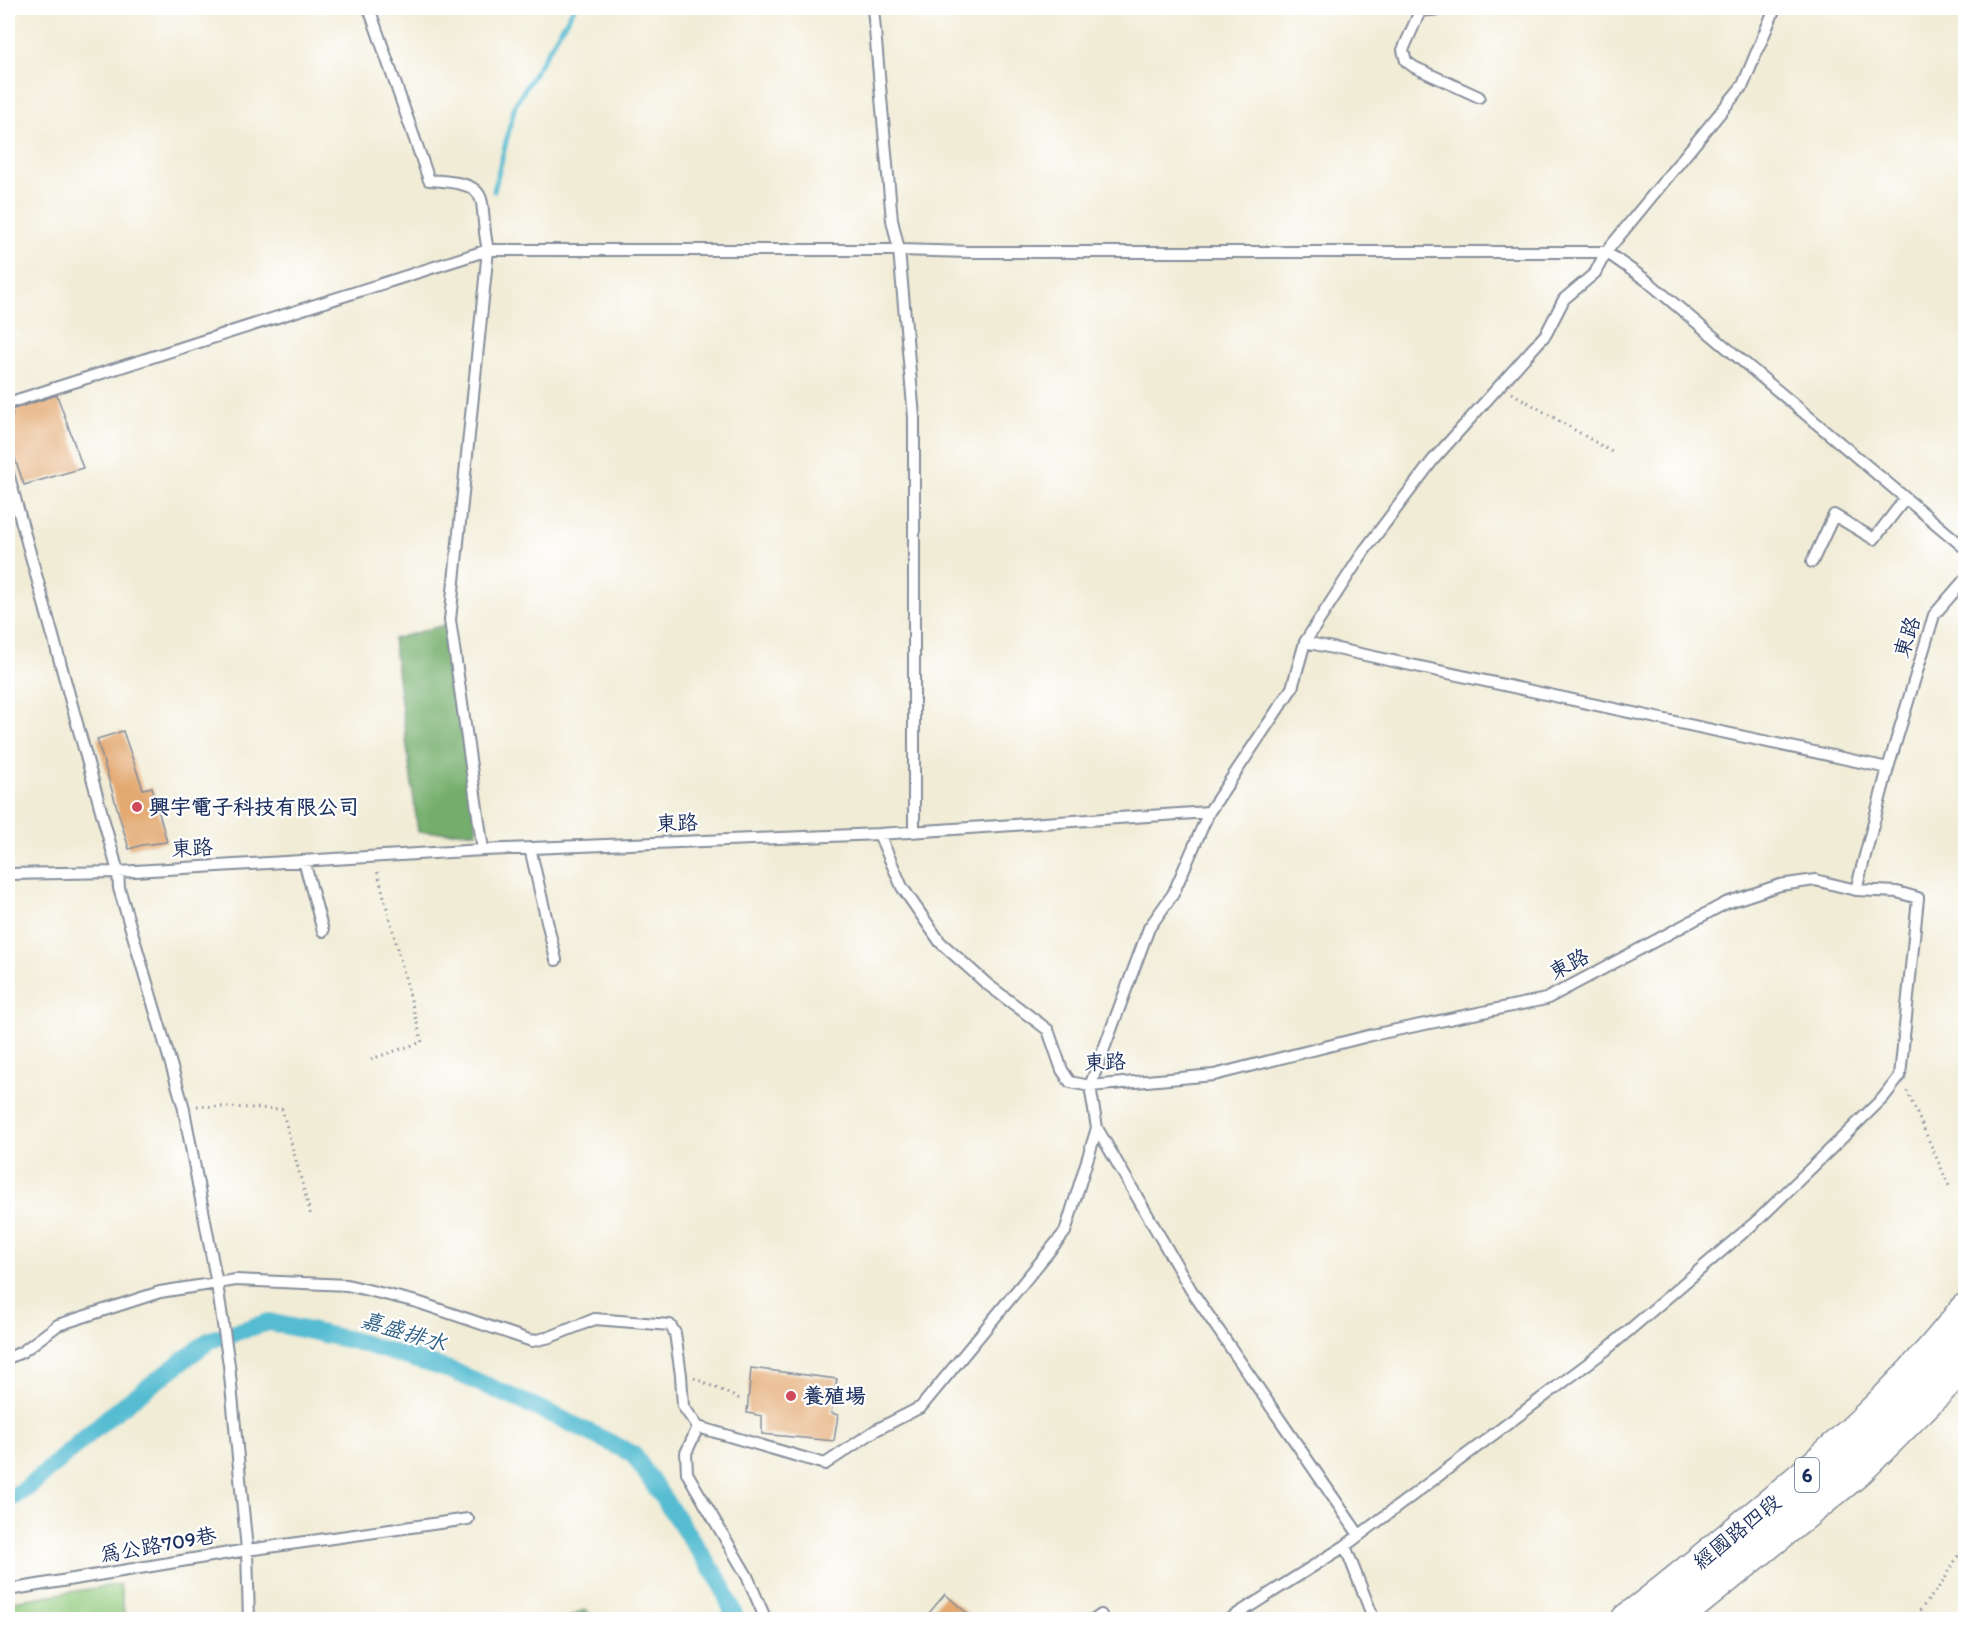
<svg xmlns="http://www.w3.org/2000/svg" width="1973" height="1627" font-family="Itim,'LXGW WenKai TC',sans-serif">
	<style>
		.green { fill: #92ca7d; stroke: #567c6e; stroke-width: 1.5 }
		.forest { fill: #75ae6c; stroke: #486e65; stroke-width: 1.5 }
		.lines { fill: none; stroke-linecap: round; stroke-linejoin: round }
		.stream { stroke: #54bcd1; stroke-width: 5 }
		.canal { stroke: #54bcd1; stroke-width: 18 }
		.building { fill: #e3a971 }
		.lane-casing { stroke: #868e9a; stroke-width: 14 }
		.primary-casing { stroke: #868e9a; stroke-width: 36 }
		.path { stroke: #868e9a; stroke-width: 3; stroke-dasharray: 1.5 4.5; stroke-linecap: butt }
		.lane { stroke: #fff; stroke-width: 10 }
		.primary { stroke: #fff; stroke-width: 33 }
		.poi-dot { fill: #d1495b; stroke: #fff; stroke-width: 2 }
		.labels { text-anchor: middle; stroke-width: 4.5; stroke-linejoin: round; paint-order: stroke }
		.shield { fill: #fff; stroke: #5f6d8e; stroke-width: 1.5 }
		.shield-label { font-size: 20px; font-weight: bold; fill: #1b2f5e }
		.street-label { font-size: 21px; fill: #1b2f5e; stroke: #fff }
		.poi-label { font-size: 21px; font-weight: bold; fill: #1b2f5e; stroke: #fff; text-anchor: start }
		.water-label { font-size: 22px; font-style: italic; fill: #2f6086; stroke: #fff }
	</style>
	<rect width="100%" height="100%" fill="#fff"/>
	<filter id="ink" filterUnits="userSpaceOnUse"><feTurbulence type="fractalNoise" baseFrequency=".0167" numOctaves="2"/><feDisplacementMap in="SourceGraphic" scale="12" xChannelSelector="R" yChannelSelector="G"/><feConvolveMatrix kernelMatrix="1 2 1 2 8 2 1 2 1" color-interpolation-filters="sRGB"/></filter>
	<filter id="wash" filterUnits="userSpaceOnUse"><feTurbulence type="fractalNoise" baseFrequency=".008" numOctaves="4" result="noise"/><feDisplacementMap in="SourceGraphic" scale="24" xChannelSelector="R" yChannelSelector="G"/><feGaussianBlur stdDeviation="1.35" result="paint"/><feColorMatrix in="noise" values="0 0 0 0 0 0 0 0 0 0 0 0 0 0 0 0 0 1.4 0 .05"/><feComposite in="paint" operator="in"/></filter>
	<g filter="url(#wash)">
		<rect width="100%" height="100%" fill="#f1ecd6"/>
		<!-- green -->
		<path class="green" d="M120 1584 125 1619H8V1602Z
			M585 1610 596 1619H566Z"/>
		<!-- forest -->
		<path class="forest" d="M448 624 477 832H418L393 639Z"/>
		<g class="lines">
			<!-- stream -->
			<path class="stream" d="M494 191 515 105 574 8"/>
			<!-- canal -->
			<path class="canal" d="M8 1500 27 1488 111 1415 210 1340 269 1322 355 1341 453 1371 556 1416 633 1454 721 1583 736 1620"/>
		</g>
		<g id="blocks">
			<!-- building -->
			<path class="building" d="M57 395 83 468 24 485 14 456 8 458V417L13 415 11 410Z
				M123 731 143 789 152 787 167 842 142 845 129 849 97 739Z
				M751 1368 837 1379 831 1413 838 1415 834 1441 762 1434V1416L747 1413Z
				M945 1594 975 1620H923Z"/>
		</g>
	</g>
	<g filter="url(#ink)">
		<use href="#blocks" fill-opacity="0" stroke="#868e9a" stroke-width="1.5"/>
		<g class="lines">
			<!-- lane casing -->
			<g class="lane-casing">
				<path id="lane" d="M369 8 429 180C499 184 476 198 488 250L450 620 483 850
					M873 8 892 220 899 250 969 252H1606L1743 85 1775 8
					M1452 8 1420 11 1403 50 1406 61 1414 67 1479 97
					M8 403 488 250H899L914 417V832
					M8 473 118 872 119 888 183 1105 217 1284 229 1365 247 1550 249 1620
					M1812 562 1834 515 1874 539 1905 499
					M1305 642 1888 768
					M879 834 902 887 940 942 987 984 1048 1030 1062 1070 1070 1082 1090 1086 1214 1075 1372 1035 1546 999 1726 903 1780 885 1815 880 1856 890 1897 892 1918 898 1900 1076 1883 1098 1759 1219 1606 1350 1345 1546 1228 1620
					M530 848 556 960
					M304 861 323 931
					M8 874 118 872 483 850 879 834 1209 812 1292 688 1305 642 1364 551 1433 460 1546 334 1564 299 1595 273 1606 252 1646 280 1966 549
					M1856 890 1888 768 1934 615 1966 578
					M1097 1128 1191 1290 1359 1535
					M8 1358 22 1352 58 1325 160 1292 236 1280 347 1285 417 1302 532 1341 550 1337 595 1319 670 1325 675 1333 681 1375 683 1406 698 1427 825 1464 876 1430 921 1407 1065 1232 1097 1128 1090 1086 1149 928 1173 894 1209 812
					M698 1427 686 1453 687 1473 747 1576 766 1620
					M1345 1546 1374 1620
					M8 1590 247 1550 468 1519
					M1094 1620 1101 1615"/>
			</g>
			<!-- primary casing -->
			<g class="primary-casing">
				<path id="primary" d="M1628 1620C1668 1590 1707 1557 1745 1526 1826 1460 1903 1392 1966 1310
					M1672 1620 1856 1471 1945 1382 1966 1355"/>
			</g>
			<!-- path -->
			<path class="path" d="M1963 198 1966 196
				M1512 393 1612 452
				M371 1059 422 1042 377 870
				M1907 1091 1950 1188
				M197 1106 282 1109 311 1216
				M694 1378 740 1399
				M1912 1620 1943 1582 1966 1542"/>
			<!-- lane -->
			<use href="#lane" class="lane"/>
			<!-- primary -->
			<use href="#primary" class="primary"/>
		</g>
	</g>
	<!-- markers -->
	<g class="poi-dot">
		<circle cx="137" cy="807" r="6"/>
		<circle cx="791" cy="1396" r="6"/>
	</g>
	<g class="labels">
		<!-- shield labels -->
		<rect class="shield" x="1795" y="1458" width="24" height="34" rx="4.5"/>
		<g class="shield-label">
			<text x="1807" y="1482">6</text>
		</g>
		<!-- street labels -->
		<g class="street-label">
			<text transform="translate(1907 637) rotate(-72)" y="7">東路</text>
			<text transform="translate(677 823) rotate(-2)" y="7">東路</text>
			<text transform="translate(192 848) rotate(-3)" y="7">東路</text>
			<text transform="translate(1569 964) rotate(-28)" y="7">東路</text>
			<text transform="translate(1105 1062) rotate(-2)" y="7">東路</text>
			<text transform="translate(1737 1532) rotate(-39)" y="7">經國路四段</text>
			<text transform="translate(158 1545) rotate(-10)" y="7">為公路709巷</text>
		</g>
		<!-- poi labels -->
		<g class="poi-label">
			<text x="149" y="814">興宇電子科技有限公司</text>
			<text x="803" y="1403">養殖場</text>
		</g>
		<!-- water labels -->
		<g class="water-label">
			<text transform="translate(404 1331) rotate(17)" y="8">嘉盛排水</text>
		</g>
	</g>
	<!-- margin -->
	<rect width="1973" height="1627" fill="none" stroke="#fff" stroke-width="30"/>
</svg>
